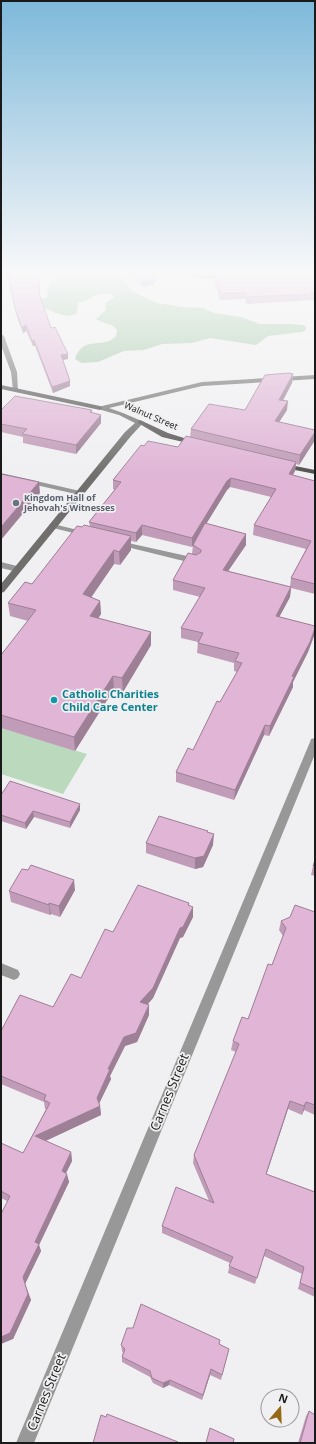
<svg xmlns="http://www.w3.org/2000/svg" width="316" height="1444" font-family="'Open Sans',sans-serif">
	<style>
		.green { fill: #bbd9bd }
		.forest { fill: #a0c7a3 }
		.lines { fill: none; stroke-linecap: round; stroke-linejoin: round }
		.lane { fill: #999898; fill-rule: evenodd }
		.street { fill: #999898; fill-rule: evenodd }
		.secondary { fill: #706f6e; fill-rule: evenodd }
		.primary { fill: #535150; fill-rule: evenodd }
		.wall { fill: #c19cb8; fill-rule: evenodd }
		.shaded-wall { fill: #9d7f96 }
		.building { fill: #e0b5d6; stroke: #9d7f96 }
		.worship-dot { fill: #6b7280; stroke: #f0f0f2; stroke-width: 1.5 }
		.culture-dot { fill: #0f9aa8; stroke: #f0f0f2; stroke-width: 1.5 }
		.labels { text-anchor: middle; stroke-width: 3.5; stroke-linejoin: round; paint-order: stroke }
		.far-street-label { font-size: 9px; fill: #1a1a1a; stroke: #f0f0f2 }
		.far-worship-label { font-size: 9px; font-weight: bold; fill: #5b616d; stroke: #f0f0f2; text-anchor: start }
		.culture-label { font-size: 11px; font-weight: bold; fill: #0d838f; stroke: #f0f0f2; text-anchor: start }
		.near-street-label { font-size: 13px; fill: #1a1a1a; stroke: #f0f0f2 }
	</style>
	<rect width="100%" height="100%" fill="#f0f0f2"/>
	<!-- green -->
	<path class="green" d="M1 728 87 754 63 794 1 774Z"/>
	<!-- forest -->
	<path class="forest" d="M75 274H120L131 290 157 303 183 307 203 308 214 313 241 317 260 324H291L303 325 306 327V330L302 332 268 336 256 345 210 338 192 343 162 344 144 350 124 351 98 362 82 363 75 359C83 334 104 350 116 336L117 330C111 322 103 324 96 319L106 310C104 301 108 302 114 297L113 295C102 293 96 294 87 300 84 301 81 302 78 303L77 313C64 321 52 309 40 307L39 300 48 297 47 289 54 278Z"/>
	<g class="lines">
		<!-- lane -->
		<path class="lane" d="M1 473 80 491 84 493 80 495 1 477Z
			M50 524H53L86 532 90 534 86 536 53 528 49 526Z
			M116 541H119L196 558 200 561 196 564 119 545H116L115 543Z"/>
		<!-- street -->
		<path class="street" d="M187 274 227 275 230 277 227 279H205Z
			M1 562 21 567 22 569 18 572 1 568Z
			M315 738V754L34 1443H16L310 742 311 739Z
			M1 963 18 970 20 974 18 978 14 980 1 975Z"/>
		<!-- secondary -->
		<path class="secondary" d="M1 334 4 336 17 372 18 391 13 390 11 372 1 345Z
			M315 375V379L202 386 109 408 123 413 144 422 131 436 4 592 1 593V584L125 432 135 423 119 415 98 409V407L202 382Z"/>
		<!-- primary -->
		<path class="primary" d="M1 385 100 406 103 408 100 410 1 389Z
			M140 420 168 433 200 443 196 445 162 437 138 423V421Z
			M280 463 315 470V474L280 467Z"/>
	</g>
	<!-- wall -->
	<path class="wall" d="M7 274H40V295L51 328 68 359 63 360 70 381V386L53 393 35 346H33L26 331 23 333 17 317Z
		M127 274H156L155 284 142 287Z
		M214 274H315V300L313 301 312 299V300L247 304 245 299 220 300 214 280Z
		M293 374 292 383 283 401 287 410 279 422 315 430V440L299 465 296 464 295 471 293 475 315 481V594L291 588 290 597 279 617 315 626V630L314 636 308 652 293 682V687L269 736 264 735 234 800 176 782V772L193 750 237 672 234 671V663L197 653 198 642 181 638V628L200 597 173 590V580L192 554 193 545 194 544 192 547 142 535 136 542 131 541V550L120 565 114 564 91 597 100 601 101 614 98 618 151 632V645L123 692 114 689 75 751 1 728V655L28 621 10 616 8 603 32 584 82 527 90 526 89 522 115 490 113 489V480L144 446 178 447 190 437 191 429 245 410ZM230 487 271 497 254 525 253 535 306 549 291 578 290 587 228 571 246 545V534L206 524 227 490Z
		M1 410H92V413L101 415V423L76 454 23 443V437L1 432Z
		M1 795 80 810 70 828 34 817 26 829 1 821Z
		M208 833 213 845 203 867 195 869 146 853V843Z
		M315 860V876L311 875 313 866Z
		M75 890 60 917 51 914 50 915 11 902 9 891Z
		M189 903V905L193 917 183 937 180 938 153 998 147 1005 149 1015 137 1042 125 1046 110 1076 111 1079 99 1103 100 1106 101 1115 45 1141 71 1152 72 1161 66 1173 69 1182 39 1245 41 1251 25 1284 31 1300 13 1339 7 1201 1 1198V1143L23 1153 46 1109H45L44 1102 1 1084V1031L53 1007 81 978 113 932Z
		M315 912V1115L304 1110 302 1115 288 1109 266 1174 315 1192V1297L298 1289 302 1274 264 1256 255 1284 228 1273 230 1263 162 1233V1226L209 1201 193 1163 194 1155 236 1052 231 1050 233 1041 248 1019 272 965 283 936 279 930 281 921Z
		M220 1340 219 1345 229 1349 221 1380 210 1375 202 1400 169 1385 163 1388 153 1383 150 1377 122 1362V1357L123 1353 122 1351 121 1345Z
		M309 1411 315 1443H298L306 1416Z"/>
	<!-- shaded-wall -->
	<path class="shaded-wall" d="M156 274 155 284 142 287V281Z
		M314 294H315V300L313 301Z
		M26 325V331L23 333 22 328Z
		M34 340 35 346H33L32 341Z
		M68 354V359L61 360V355Z
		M293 374 292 383 278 409 279 400Z
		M70 381V386L53 393 52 387Z
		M288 401 287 410 274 430 275 421Z
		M101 415V423L76 454V445Z
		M315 432V440L299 465 300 455Z
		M296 462 295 471 288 483 289 474Z
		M231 478 230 487 227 490 192 547V538L227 481Z
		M39 482 40 493 1 540V527Z
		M142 525V535L136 542V533Z
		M246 534V545L222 580 223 570Z
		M131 536V550L120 565 119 552Z
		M114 550V564L84 608 83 594Z
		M291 587 290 597 274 627 276 616Z
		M100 601 101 614 91 629 90 616Z
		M315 628 314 636 308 652 293 682V687L269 736 270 726Z
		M151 632V645L123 692 122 678Z
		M113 676 114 689 75 751 74 737Z
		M265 725 264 735 234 800 235 790Z
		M80 804V810L70 828V822Z
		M33 811 34 817 26 829 25 823Z
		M214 834 213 845 203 867 195 869V858Z
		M74 880 75 890 60 917 59 906Z
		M49 903 51 914 50 915 49 905Z
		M193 907V917L183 937 180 938 153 998 141 1012 140 1002 180 928Z
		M149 1005V1015L137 1042 125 1046 110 1076 111 1079 98 1106 97 1098 108 1069 124 1037Z
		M290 1101 288 1109 264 1182 266 1174Z
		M306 1102 304 1110 302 1115 304 1106Z
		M100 1106 101 1115 37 1145 35 1136Z
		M71 1152 72 1161 63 1179 62 1171Z
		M67 1174 69 1182 39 1245 41 1251 25 1284 31 1300 13 1339 1 1344V1337L35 1242Z
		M211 1369 210 1375 202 1400 203 1395Z
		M170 1380 169 1385 163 1388V1383Z"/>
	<!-- building -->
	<path class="building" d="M7 274H40L39 293 51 328 55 327 68 354 61 355 70 381 52 387 34 340 32 341 26 325 22 328 16 311Z
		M133 274H156L155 279 142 281Z
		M214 274H315V294H314L312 291H311L313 294 247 297 245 293H221Z
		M289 373 293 374 279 400 288 401 275 421 315 430V432L300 455 191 429 209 404 245 410 265 375Z
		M15 396 92 410 90 412 101 415 76 445 22 434 27 429 1 424V410Z
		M186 436 296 462 289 474 315 481V584L291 578 311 541 254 525 276 489 231 478 227 481 192 538 142 525 136 533 89 522 121 482 113 480 141 445 144 446 148 441 178 447Z
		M1 474 39 482 1 527Z
		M205 523 246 534 223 570 291 587 276 616 315 626V628L310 642 292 676 294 677 270 726 265 725 235 790 176 772 188 748 193 750 217 701 220 702 242 663 235 661 239 653 198 643 203 633 181 628 205 588 173 580 188 553 196 555 201 552V550L193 545Z
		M84 525 131 536 119 552 114 550 83 594 100 601 90 616 151 632 122 678 113 676 74 737 1 715V655L36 610 8 603 25 582 32 584 77 526 82 527Z
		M10 781 80 804 70 822 33 811 25 823 1 815V795Z
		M159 816 208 831 207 832 214 834 204 856 195 858 146 843Z
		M315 860V866H313Z
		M31 865 74 880 59 906 49 903V905L9 891 22 869 28 870Z
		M138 885 189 903 188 905 193 907 183 927 180 928 153 988 140 1002 149 1005 136 1033 124 1037 108 1069H110L97 1098 100 1106 35 1136 71 1152 62 1171 67 1174 35 1242 39 1244 23 1277 28 1294 10 1333 1 1337V1214L10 1196 1 1191V1143L23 1153 50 1103 44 1100 46 1095 1 1076V1031L20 995 53 1007 71 974 81 978 105 929 113 932Z
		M295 905 315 912V1105L306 1102 304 1106 290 1101 266 1174 315 1192V1289L300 1283 304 1267 266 1249 257 1278 229 1266 233 1257 162 1226 176 1187 214 1203 194 1155 239 1044 233 1041 242 1017 248 1019 268 964 272 965 286 928 281 921 290 917Z
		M141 1304 220 1340 219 1344 229 1349 222 1375 211 1369 203 1395 170 1380 163 1383 152 1378 150 1371 122 1357 125 1349 121 1345 127 1328H133Z
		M309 1411 315 1415V1443H300Z
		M107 1414 178 1442V1443H93L101 1415 106 1417Z
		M210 1428 234 1439 233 1443H206Z"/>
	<!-- sky -->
	<linearGradient id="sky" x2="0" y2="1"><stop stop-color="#7eb9da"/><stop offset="0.57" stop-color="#f8f8f9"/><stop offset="1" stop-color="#f8f8f9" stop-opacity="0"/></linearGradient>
	<rect width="316" height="477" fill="url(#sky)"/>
	<!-- markers -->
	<circle class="worship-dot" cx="16" cy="503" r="4"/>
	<circle class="culture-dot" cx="54" cy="700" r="4"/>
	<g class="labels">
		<!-- far-street labels -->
		<g class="far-street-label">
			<text transform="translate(151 416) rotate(23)" y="3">Walnut Street</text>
		</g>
		<!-- far-worship labels -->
		<g class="far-worship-label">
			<text x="24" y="501">Kingdom Hall of<tspan x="24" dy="10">Jehovah's Witnesses</tspan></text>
		</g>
		<!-- culture labels -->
		<g class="culture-label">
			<text x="62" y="698">Catholic Charities<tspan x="62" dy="13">Child Care Center</tspan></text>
		</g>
		<!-- near-street labels -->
		<g class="near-street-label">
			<text transform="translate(169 1092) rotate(-68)" y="5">Carnes Street</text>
			<text transform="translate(46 1392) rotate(-68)" y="5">Carnes Street</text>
		</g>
	</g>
	<!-- border -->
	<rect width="316" height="1444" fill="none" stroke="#1a1a1a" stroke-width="4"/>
	<!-- north arrow -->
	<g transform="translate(280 1408) rotate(19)"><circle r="19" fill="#f0f0f2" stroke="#9a9a9c"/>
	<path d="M0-3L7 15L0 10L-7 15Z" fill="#956815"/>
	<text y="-6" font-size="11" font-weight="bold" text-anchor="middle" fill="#1a1a1a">N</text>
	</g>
</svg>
